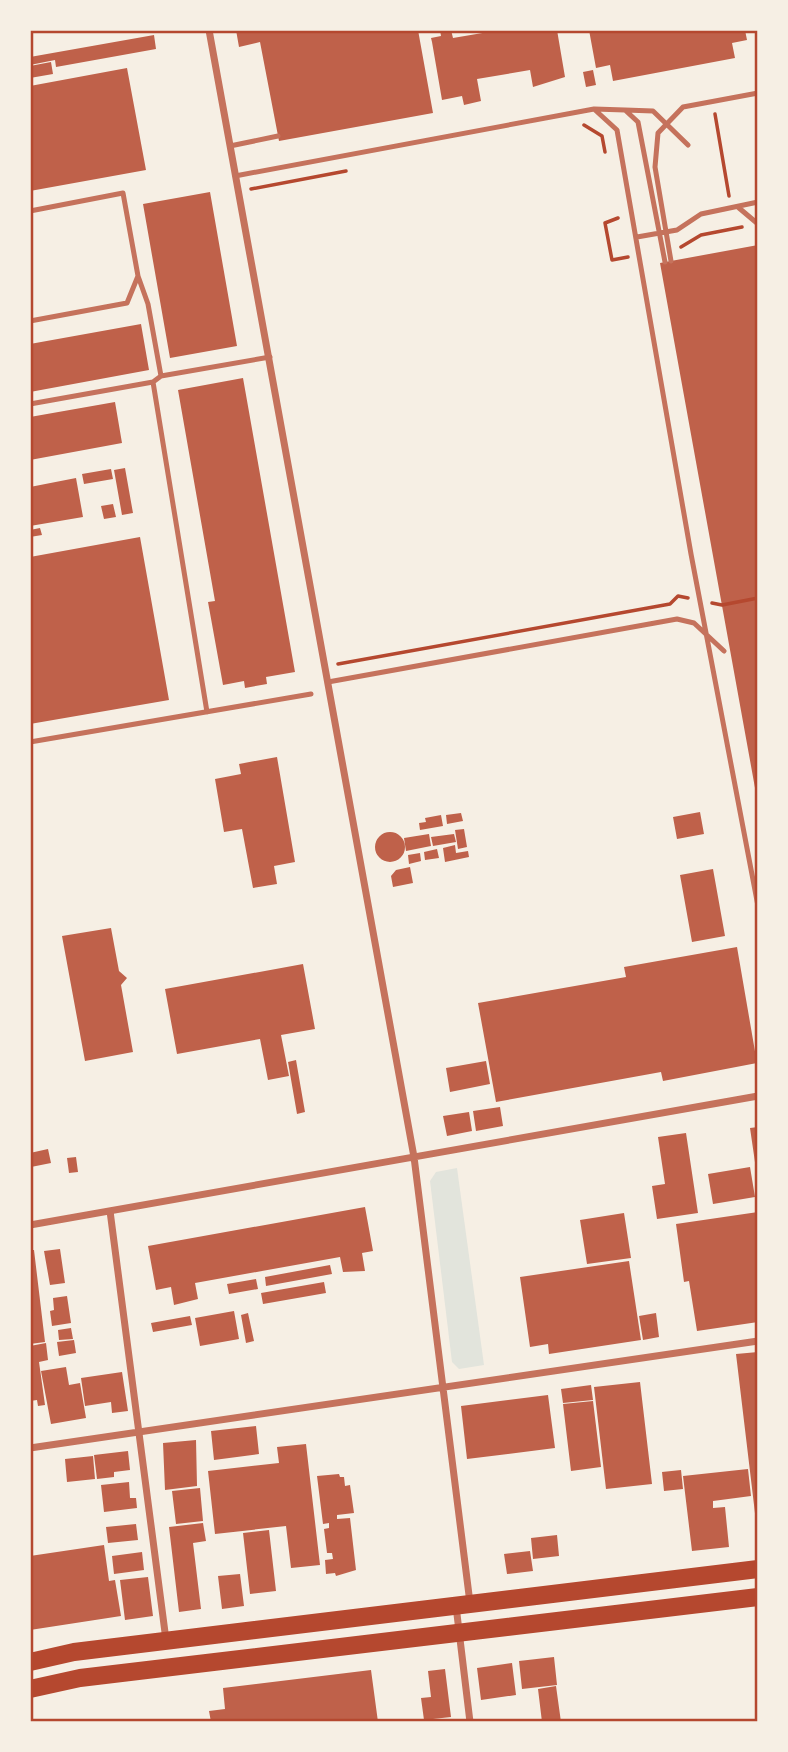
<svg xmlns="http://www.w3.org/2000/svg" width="788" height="1752" font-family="'PT Sans',sans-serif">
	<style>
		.green { fill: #e2e4dc }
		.building { fill: #bf614a }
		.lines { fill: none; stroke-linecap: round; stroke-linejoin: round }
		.path { stroke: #b5482f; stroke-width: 3.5 }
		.service { stroke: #c5725c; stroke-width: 5 }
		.minor { stroke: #c5725c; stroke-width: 7 }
		.primary { stroke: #b5482f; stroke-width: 18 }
		.neatline { fill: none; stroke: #b5482f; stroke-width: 2.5 }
	</style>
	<rect width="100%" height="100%" fill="#f6efe4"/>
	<!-- green -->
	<path class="green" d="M457 1168 484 1365 459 1369 452 1362 430 1181 436 1172Z"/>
	<!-- building -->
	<path class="building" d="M236 30H418L433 113 279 141 260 42 239 47Z
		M440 30H451L453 38 500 30H557L565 77 533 87 530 70 477 79 481 101 464 105 462 96 442 100 432 42 431 38 441 36Z
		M589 30H745L747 40 732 43 735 58 613 81 610 65 596 68Z
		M154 35 156 49 56 67 55 60 30 65V57Z
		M51 62 53 74 30 78V66Z
		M127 68 146 170 30 191V86Z
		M593 70 596 85 586 87 583 72Z
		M210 192 237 346 170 358 143 204Z
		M758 245V799H757L660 263Z
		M141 324 149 370 30 392V344Z
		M243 378 295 672 266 677 267 684 245 688 244 681 223 685 208 602 215 601 178 390Z
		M115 402 122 443 30 460V417Z
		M125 468 133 513 122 515 114 470Z
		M111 469 113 479 84 484 82 474Z
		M76 478 83 517 30 526V487Z
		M113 504 116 517 104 519 101 506Z
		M40 528 42 535 30 537V530Z
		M140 537 169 700 30 724V557Z
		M277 757 295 862 274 866 277 884 253 888 242 829 224 832 215 779 241 774 239 764Z
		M700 812 704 834 677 839 673 817Z
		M461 813 463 821 447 824 446 815Z
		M441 815 443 826 420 830 419 823 426 822 425 818Z
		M464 829 467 847 458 849 455 830Z
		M375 847a15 15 0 1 1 30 0a15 15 0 1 1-30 0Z
		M429 834 431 846 406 851 404 838Z
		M454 834 456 842 433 846 431 837Z
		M455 845 456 853 468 851 469 857 445 862 443 848Z
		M437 849 439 858 425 860 424 852Z
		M420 853 421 861 409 864 408 855Z
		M410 867 413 883 393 887 391 876 396 870Z
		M713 869 725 936 692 942 680 875Z
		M111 928 119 971 127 978 121 985 133 1052 85 1061 62 936Z
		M737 947 757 1063 663 1081 661 1072 496 1102 478 1003 626 977 624 967Z
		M303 964 315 1029 281 1035 289 1076 268 1080 260 1039 177 1054 165 989Z
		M296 1060 305 1112 297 1114 288 1062Z
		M486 1061 490 1084 450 1092 446 1068Z
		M500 1107 503 1126 476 1131 473 1111Z
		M469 1112 472 1131 447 1136 443 1116Z
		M758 1127V1176H757L750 1128Z
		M686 1133 698 1213 657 1219 652 1186 665 1184 658 1137Z
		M48 1149 51 1163 31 1167 30 1153Z
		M76 1157 78 1172 69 1173 67 1158Z
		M750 1167 755 1197 713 1204 708 1174Z
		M365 1207 373 1251 362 1253 365 1271 343 1272 340 1257 195 1283 198 1299 174 1305 171 1287 156 1290 148 1246Z
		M758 1212V1322L697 1331 689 1281 684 1282 676 1224Z
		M624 1213 631 1258 587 1264 580 1220Z
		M60 1249 65 1283 50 1285 44 1251Z
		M30 1250H34L45 1342 30 1344Z
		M629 1261 641 1340 549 1354 548 1344 530 1347 520 1277Z
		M330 1265 332 1274 266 1286 265 1277Z
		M256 1279 258 1289 229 1294 227 1284Z
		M324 1282 326 1293 263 1304 261 1293Z
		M67 1296 71 1323 52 1326 50 1311 54 1310 53 1298Z
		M234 1311 239 1339 200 1346 195 1318Z
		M248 1313 254 1341 246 1343 241 1315Z
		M656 1313 659 1337 643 1340 639 1316Z
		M190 1316 192 1325 153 1332 151 1323Z
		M71 1328 73 1339 59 1340 58 1330Z
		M74 1340 76 1353 59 1356 57 1342Z
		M46 1343 48 1360 39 1362 45 1405 38 1406 37 1400 30 1401V1346Z
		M758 1352V1530H757L736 1354Z
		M66 1367 69 1385 80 1383 86 1418 51 1424 41 1371Z
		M122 1372 128 1411 112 1413 111 1402 85 1406 81 1378Z
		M640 1382 652 1484 606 1489 594 1387Z
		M591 1385 593 1400 563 1403 561 1389Z
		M548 1395 555 1448 467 1459 461 1406Z
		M593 1401 601 1467 571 1471 563 1404Z
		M256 1426 259 1454 214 1460 211 1431Z
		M196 1440 197 1486 165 1490 163 1443Z
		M306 1444 320 1565 291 1568 286 1526 215 1534 208 1471 279 1463 277 1447Z
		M128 1451 130 1470 114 1472V1477L97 1479 94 1455Z
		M93 1456 95 1479 67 1482 65 1459Z
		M748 1469 751 1496 713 1501V1508L725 1507 729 1547 692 1551 683 1476Z
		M681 1470 683 1489 664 1491 662 1472Z
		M339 1474 340 1477H344L345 1486 350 1485 354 1513 337 1515V1519L350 1518 356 1570 336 1576 335 1573 326 1574 325 1560 333 1559 332 1553H327L324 1529 329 1528V1523L323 1524 317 1476Z
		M129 1482 130 1498H136L137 1508 104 1512 101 1485Z
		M200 1488 203 1521 176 1524 172 1491Z
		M203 1523 206 1541 193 1543 201 1609 179 1612 169 1527Z
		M136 1524 138 1540 108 1543 106 1527Z
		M269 1530 276 1591 250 1594 243 1533Z
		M557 1535 559 1556 533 1559 531 1538Z
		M104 1545 109 1581 115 1580 121 1616 30 1630V1556Z
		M530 1551 533 1571 507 1574 504 1554Z
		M142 1552 144 1570 114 1574 112 1556Z
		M240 1574 244 1606 222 1609 218 1576Z
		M148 1577 153 1616 125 1620 120 1580Z
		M554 1657 557 1685 522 1689 519 1661Z
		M512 1663 516 1695 481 1700 477 1668Z
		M445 1669 451 1717 424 1720 421 1698 431 1697 428 1671Z
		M371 1670 378 1722H211L209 1711 225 1709 223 1688Z
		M556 1686 561 1722H542L538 1689Z"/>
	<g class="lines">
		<!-- path -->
		<path class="path" d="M715 114 729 196
			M584 125 602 136 605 152
			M251 189 346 171
			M618 218 605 223 612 260 628 257
			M681 247 701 235 742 227
			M712 603 722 605 758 598
			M338 664 670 604 678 596 688 598"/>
		<!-- service -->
		<path class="service" d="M594 109 625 110 638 122 665 262
			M625 110 653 111 688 145
			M230 146 278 136
			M235 176 594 109 617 130 691 554 758 906
			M739 208 758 224
			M30 211 123 193 138 276 127 303 30 321
			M637 237 677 230 701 214 758 202
			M671 261 655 167 658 133 683 107 758 93
			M138 276 148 304 161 376
			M153 382 161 376 270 357
			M30 404 153 382 207 712
			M328 682 677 619 694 623 724 651
			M30 742 311 694"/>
		<!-- minor -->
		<path class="minor" d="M209 30 414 1157 470 1603
			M110 1211 166 1640
			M30 1225 758 1096
			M30 1448 758 1341
			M456 1606 470 1722"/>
		<!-- primary -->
		<path class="primary" d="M30 1662 74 1652 758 1569
			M30 1689 80 1678 758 1597"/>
	</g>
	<!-- border -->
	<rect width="788" height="1752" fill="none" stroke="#f6efe4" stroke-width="63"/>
	<rect x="32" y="32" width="724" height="1688" class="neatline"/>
</svg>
